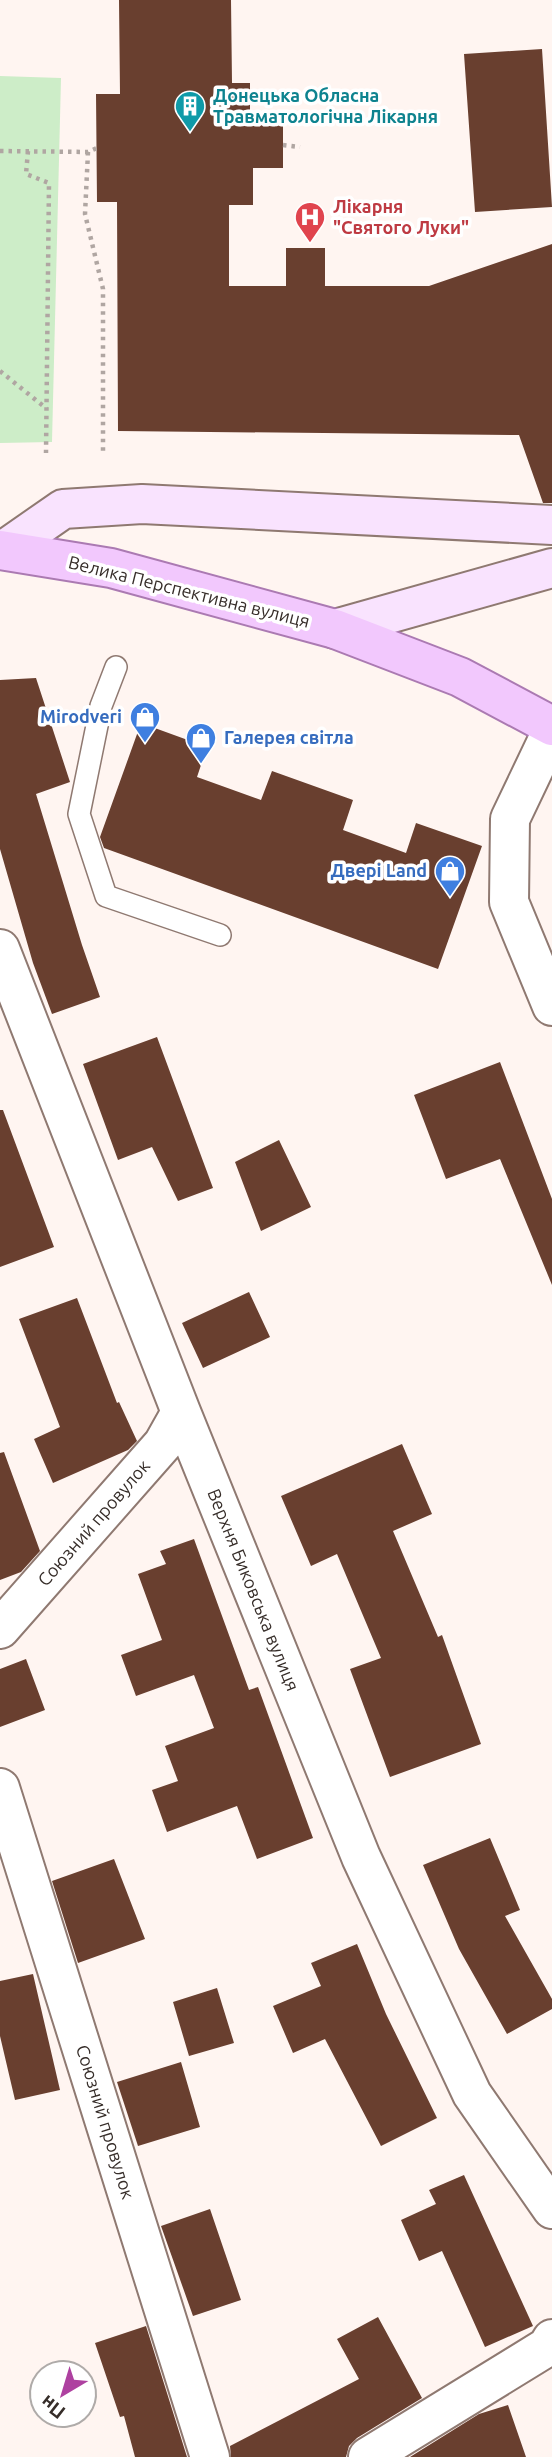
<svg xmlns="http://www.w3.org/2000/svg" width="552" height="2457" font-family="Ubuntu,sans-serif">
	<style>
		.green { fill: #cdedc8 }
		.building { fill: #693f2f }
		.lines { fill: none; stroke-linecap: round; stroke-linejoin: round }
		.service-casing { stroke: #8f7971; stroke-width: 24 }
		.minor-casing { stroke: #8f7971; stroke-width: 42 }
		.secondary-casing { stroke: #8f7971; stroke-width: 42 }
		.primary-casing { stroke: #ab7ab2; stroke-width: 42 }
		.path { stroke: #b0a6a2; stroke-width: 4.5; stroke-dasharray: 3.5 5; stroke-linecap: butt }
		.service { stroke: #fff; stroke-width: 21 }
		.minor { stroke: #fff; stroke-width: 38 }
		.secondary { stroke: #f9e3fe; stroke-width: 38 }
		.primary { stroke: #f2c8fd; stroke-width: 38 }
		.labels { text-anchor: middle; stroke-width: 7; stroke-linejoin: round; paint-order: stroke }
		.culture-label { font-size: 18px; font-weight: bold; fill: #0d838f; stroke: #fff; text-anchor: start }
		.health-label { font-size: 18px; font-weight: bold; fill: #be3a42; stroke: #fff; text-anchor: start }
		.street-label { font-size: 18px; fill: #362d29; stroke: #fff }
		.shop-label { font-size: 18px; font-weight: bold; fill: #366cbe; stroke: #fff; text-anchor: end }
	</style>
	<rect width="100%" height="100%" fill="#fff5f1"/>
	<!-- green -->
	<path class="green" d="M0 76 61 78 52 442 0 443Z"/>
	<!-- building -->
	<path class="building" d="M119 0H231L232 83H250V122L283 121V168H253V205H229V286H286V248H325V286H429L552 244V503H543L519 435 118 431 117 202H97L96 94H120Z
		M542 49 552 207 475 212 464 54Z
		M36 678 70 782 36 794 82 945 100 997 52 1014 33 963 0 849V680Z
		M141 723 207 747 197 777 261 800 272 771 353 800 343 830 406 853 416 823 482 846 438 969 104 848 100 837Z
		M157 1037 213 1188 178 1201 152 1147 118 1160 83 1064Z
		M500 1062 552 1199V1285L500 1159 446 1179 414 1095Z
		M0 1110H3L54 1247 0 1267Z
		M279 1140 311 1207 261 1231 235 1162Z
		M249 1292 270 1337 203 1368 182 1323Z
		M77 1298 117 1403 119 1402 137 1441 128 1450 53 1483 34 1439 60 1427 19 1319Z
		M402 1444 432 1514 393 1531 438 1637 442 1635 481 1744 390 1777 350 1669 381 1658 337 1554 311 1566 281 1496Z
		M4 1452 40 1551 21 1572 0 1580V1453Z
		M194 1539 249 1690 258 1687 313 1838 257 1859 237 1806 167 1832 152 1790 178 1781 165 1746 214 1728 194 1675 136 1696 121 1655 162 1640 138 1574 166 1564 160 1551Z
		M26 1659 45 1710 0 1727V1669Z
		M490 1838 520 1910 505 1916 552 1999V2009L507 2034 459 1949 423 1865Z
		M114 1859 145 1939 78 1963 52 1881Z
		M357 1944 386 2014 437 2118 381 2146 325 2039 293 2053 273 2006 321 1986 311 1963Z
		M33 1974 60 2090 15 2100 0 2036V1981Z
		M217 1988 234 2043 189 2056 173 2002Z
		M181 2062 200 2127 138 2146 117 2082Z
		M464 2175 533 2326 485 2347 442 2251 419 2261 401 2220 436 2204 429 2190Z
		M210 2209 241 2300 193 2316 161 2226Z
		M378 2317 422 2398 357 2438 349 2446 346 2457H231L230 2446 359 2379 337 2339Z
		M146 2326 187 2457H135L124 2416 120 2417 95 2343Z
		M508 2405 526 2457H410L479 2414Z"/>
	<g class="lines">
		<!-- service casing -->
		<g class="service-casing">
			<path id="service" d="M116 667 101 706 79 814 106 896 220 935"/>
		</g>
		<!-- minor casing -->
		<g class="minor-casing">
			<path id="minor" d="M552 731 510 819 509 902 552 1006
				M0 949 181 1412 361 1857 472 2094 552 2209
				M0 1629 163 1444 181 1412
				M0 1788 210 2457
				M368 2457 547 2347 552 2339"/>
		</g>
		<!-- secondary casing -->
		<g class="secondary-casing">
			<path id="secondary" d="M4 550 63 509 142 504 552 525
				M335 629 552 568"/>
		</g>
		<!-- primary casing -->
		<g class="primary-casing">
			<path id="primary" d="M0 550 111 568 335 629 460 677 552 726"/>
		</g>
		<!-- path -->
		<path class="path" d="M283 145 300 147
			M0 151 88 152 97 148
			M28 151 26 174 49 183 46 453
			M88 152 85 214 103 289V452
			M0 371 47 409"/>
		<!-- service -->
		<use href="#service" class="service"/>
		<!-- minor -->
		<use href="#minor" class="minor"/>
		<!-- secondary -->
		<use href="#secondary" class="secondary"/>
		<!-- primary -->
		<use href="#primary" class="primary"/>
	</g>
	<!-- icons -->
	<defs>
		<g id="building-pin" transform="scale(1.575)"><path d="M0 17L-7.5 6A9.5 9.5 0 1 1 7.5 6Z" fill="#0f9aa8" stroke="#fff"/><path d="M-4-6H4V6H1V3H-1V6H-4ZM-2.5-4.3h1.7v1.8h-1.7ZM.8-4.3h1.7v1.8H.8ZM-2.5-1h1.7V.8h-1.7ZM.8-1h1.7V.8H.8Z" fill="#fff"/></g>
		<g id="hospital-pin" transform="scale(1.575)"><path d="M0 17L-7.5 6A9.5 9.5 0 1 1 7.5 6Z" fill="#e0444e" stroke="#fff"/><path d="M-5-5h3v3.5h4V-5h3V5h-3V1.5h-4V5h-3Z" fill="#fff"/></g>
		<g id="shop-pin" transform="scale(1.575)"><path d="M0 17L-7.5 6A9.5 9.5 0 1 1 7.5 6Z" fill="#3f7fe0" stroke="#fff"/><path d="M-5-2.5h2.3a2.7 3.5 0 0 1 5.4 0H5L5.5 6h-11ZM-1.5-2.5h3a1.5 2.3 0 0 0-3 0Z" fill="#fff"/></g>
	</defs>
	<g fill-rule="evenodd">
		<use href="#building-pin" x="190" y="106"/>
		<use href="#hospital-pin" x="310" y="217"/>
		<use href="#shop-pin" x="145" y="717"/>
		<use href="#shop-pin" x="201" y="738"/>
		<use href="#shop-pin" x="450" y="871"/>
	</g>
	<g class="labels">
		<!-- culture labels -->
		<g class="culture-label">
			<text x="213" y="102">Донецька Обласна<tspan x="213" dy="21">Травматологічна Лікарня</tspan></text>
		</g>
		<!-- health labels -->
		<g class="health-label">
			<text x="333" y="213">Лікарня<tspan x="333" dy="21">"Святого Луки"</tspan></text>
		</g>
		<!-- street labels -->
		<g class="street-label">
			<text transform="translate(189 592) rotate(14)" y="6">Велика Перспективна вулиця</text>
			<text transform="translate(94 1523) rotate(-49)" y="6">Союзний провулок</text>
			<text transform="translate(253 1590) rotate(68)" y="6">Верхня Биковська вулиця</text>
			<text transform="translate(105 2122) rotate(73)" y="6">Союзний провулок</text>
		</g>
		<!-- shop labels -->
		<g class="shop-label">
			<text x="122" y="723">Mirodveri</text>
			<text x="224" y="744" text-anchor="start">Галерея світла</text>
			<text x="427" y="877">Двері Land</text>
		</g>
	</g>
	<!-- north arrow -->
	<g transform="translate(63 2394) rotate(218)"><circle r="33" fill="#ffffff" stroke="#afaba9" stroke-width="2"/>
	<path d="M0-5L12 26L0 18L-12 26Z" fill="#ae41a0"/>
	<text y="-10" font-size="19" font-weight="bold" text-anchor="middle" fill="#362d29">Пн</text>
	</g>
</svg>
